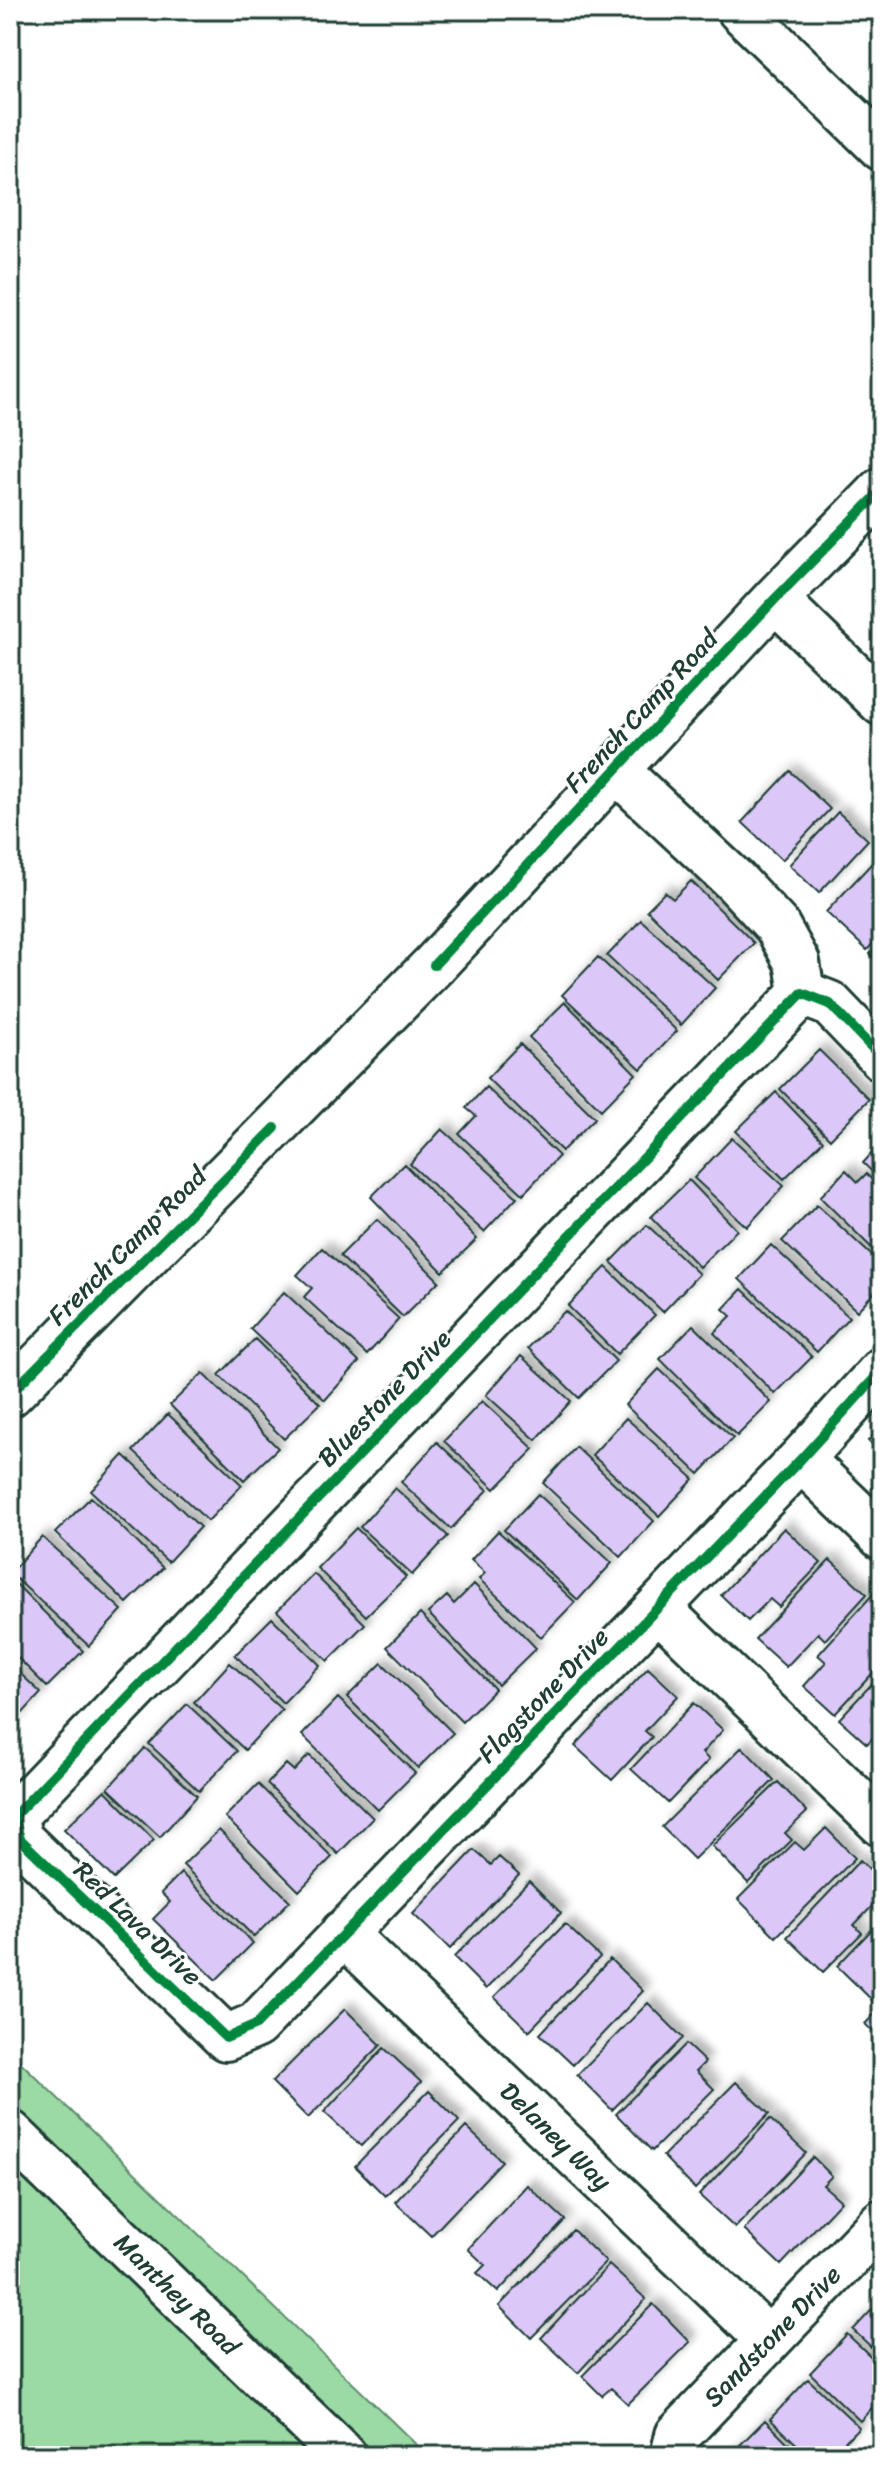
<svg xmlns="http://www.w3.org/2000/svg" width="892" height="2466" font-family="Sriracha,sans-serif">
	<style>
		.green { fill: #9bdaa4; stroke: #5d8c6c; stroke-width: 2 }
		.building { fill: #dbc7f8; stroke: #1f3d34; stroke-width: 2; filter: url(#shadow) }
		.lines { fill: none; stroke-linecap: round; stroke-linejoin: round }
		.minor-casing { stroke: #1f3d34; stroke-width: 50 }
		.minor { stroke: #fff; stroke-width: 44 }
		.cycleway-casing { stroke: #fff; stroke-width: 15 }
		.cycleway { stroke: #00873e; stroke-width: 10 }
		.labels { text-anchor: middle; stroke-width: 6; stroke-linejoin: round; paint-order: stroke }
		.street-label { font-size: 26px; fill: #1f3d34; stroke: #fff }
	</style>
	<defs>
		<filter id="shadow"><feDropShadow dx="7" dy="-7" stdDeviation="4" flood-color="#0004"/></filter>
	</defs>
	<rect width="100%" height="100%" fill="#fff"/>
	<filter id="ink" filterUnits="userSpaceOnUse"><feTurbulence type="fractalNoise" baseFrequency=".0125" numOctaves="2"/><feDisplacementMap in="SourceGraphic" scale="16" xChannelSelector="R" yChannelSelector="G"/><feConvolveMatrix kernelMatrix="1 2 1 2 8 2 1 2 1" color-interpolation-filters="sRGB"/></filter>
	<g filter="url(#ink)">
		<!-- green -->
		<path class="green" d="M10 2052 428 2456H10Z"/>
		<!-- building -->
		<path class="building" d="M790 771 830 809 782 860 742 822Z
			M838 812 868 840 819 893 789 865Z
			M873 862 882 870V934L867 950 826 912Z
			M691 881 754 943 718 980 647 910 665 892 673 899Z
			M641 920 715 988 681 1025 607 956Z
			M882 942V966L870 954Z
			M598 957 677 1031 641 1069 562 995Z
			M565 1002 636 1074 601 1110 529 1037Z
			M520 1044 595 1118 562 1151 487 1078Z
			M819 1050 869 1099 830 1139 780 1089Z
			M486 1087 559 1156 523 1194 459 1134 476 1116 466 1108Z
			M776 1092 823 1141 784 1179 736 1131Z
			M442 1129 517 1197 484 1232 410 1164Z
			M732 1138 784 1186 747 1227 694 1178Z
			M882 1142V1181L863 1163Z
			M404 1164 477 1239 443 1272 371 1197Z
			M846 1170 858 1182 866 1174 882 1189V1258L820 1197Z
			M689 1180 737 1230 699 1267 651 1217Z
			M817 1205 882 1265V1284L857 1311 782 1241Z
			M377 1219 439 1281 403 1317 340 1256Z
			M647 1225 699 1274 663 1312 611 1262Z
			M771 1245 849 1317 817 1352 739 1279Z
			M322 1248 399 1319 367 1355 304 1297 312 1288 297 1275Z
			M606 1267 655 1315 617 1354 568 1306Z
			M742 1289 812 1357 775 1394 714 1333 731 1316 723 1309Z
			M284 1292 359 1362 325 1400 250 1329Z
			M565 1311 616 1361 579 1398 528 1348Z
			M693 1325 771 1402 737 1436 660 1359Z
			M255 1339 320 1404 284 1439 219 1375Z
			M521 1356 571 1401 536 1440 486 1395Z
			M659 1369 733 1438 699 1474 625 1405Z
			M203 1373 278 1448 244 1480 170 1405Z
			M482 1401 534 1449 495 1489 444 1441Z
			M168 1414 242 1485 208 1521 133 1451Z
			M626 1418 694 1479 659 1516 592 1455Z
			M882 1426V1454L868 1441Z
			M437 1442 488 1490 451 1529 401 1482Z
			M576 1447 654 1521 621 1557 543 1483Z
			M124 1455 200 1527 168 1562 91 1491Z
			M395 1488 448 1536 412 1575 360 1527Z
			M538 1494 612 1563 578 1600 504 1530Z
			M91 1497 163 1568 127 1603 55 1533Z
			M356 1528 406 1577 366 1616 317 1568Z
			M784 1528 821 1563 779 1607 770 1599 748 1621 721 1595Z
			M498 1531 575 1602 541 1637 479 1579 485 1573 471 1560Z
			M42 1537 122 1610 89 1646 10 1573Z
			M830 1560 867 1594 825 1640 818 1633 786 1667 755 1639Z
			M314 1574 365 1624 328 1661 277 1611Z
			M11 1579 83 1651 47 1687 10 1650Z
			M474 1584 536 1648 498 1685 428 1613 447 1596 454 1604Z
			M874 1593 882 1601V1663L835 1714 804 1686 826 1662 818 1655Z
			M420 1614 495 1689 462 1722 387 1647Z
			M272 1618 320 1665 283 1703 235 1655Z
			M230 1663 282 1710 245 1750 194 1702Z
			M382 1663 453 1733 418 1768 347 1697Z
			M10 1664 41 1693 10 1727Z
			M648 1668 678 1696 645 1731 652 1737 612 1780 575 1746Z
			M882 1673V1728L867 1744 839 1719Z
			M338 1698 415 1773 378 1810 302 1735Z
			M694 1703 723 1730 702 1753 709 1760 668 1803 631 1769Z
			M187 1704 237 1751 199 1791 149 1744Z
			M742 1747 774 1780 694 1859 662 1827Z
			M145 1748 197 1796 160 1837 108 1788Z
			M309 1755 373 1818 338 1854 267 1784 286 1764 294 1771Z
			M778 1782 807 1812 785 1833 792 1840 748 1883 712 1846Z
			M258 1784 332 1857 299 1891 225 1817Z
			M105 1790 154 1840 114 1879 64 1829Z
			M826 1828 855 1858 776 1937 738 1899 795 1842 804 1850Z
			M219 1830 290 1901 254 1937 183 1865Z
			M474 1850 491 1865 499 1857 519 1875 450 1949 413 1914Z
			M860 1860 882 1881V1896L854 1925 862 1933 823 1972 787 1937Z
			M181 1873 253 1943 216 1980 153 1919 170 1902 161 1893Z
			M529 1881 561 1913 486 1989 454 1957Z
			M878 1923 882 1927V1994L874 2002 837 1966Z
			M565 1924 600 1957 529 2031 494 1997Z
			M610 1959 643 1991 573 2065 540 2034Z
			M648 2003 683 2038 612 2110 577 2075Z
			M882 2006V2040L865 2024Z
			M345 2009 381 2045 308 2118 272 2082Z
			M686 2044 705 2062 696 2071 714 2089 652 2151 616 2114Z
			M384 2048 421 2082 361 2146 324 2112Z
			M736 2082 769 2114 695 2189 663 2156Z
			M429 2091 459 2121 385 2196 355 2166Z
			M770 2119 806 2153 735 2228 699 2195Z
			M466 2127 502 2161 431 2236 395 2202Z
			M813 2157 832 2176 823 2185 841 2201 781 2265 744 2230Z
			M527 2185 565 2220 498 2292 477 2273 485 2265 468 2249Z
			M573 2230 606 2262 531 2338 499 2306Z
			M609 2265 646 2299 578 2373 541 2338Z
			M882 2299V2357L853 2330Z
			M653 2304 690 2342 628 2404 611 2388 602 2396 582 2376Z
			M847 2334 882 2367V2397L860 2421 810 2373Z
			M808 2379 859 2427 831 2456H809L770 2419Z
			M765 2420 801 2456H729Z"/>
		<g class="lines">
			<!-- minor casing -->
			<g class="minor-casing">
				<path id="minor" d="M740 10 882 148
					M775 599 882 703
					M616 770 735 881 777 926 797 962 802 993
					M802 993 14 1816 20 1839 226 2038 256 2025 801 1459 882 1370
					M802 993 830 1004 882 1058
					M10 1394 434 965 775 599 882 490
					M801 1459 882 1537
					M658 1608 882 1824
					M343 1933 769 2340
					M10 2133 344 2456
					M673 2456 678 2435 882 2222"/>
			</g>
			<!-- minor -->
			<use href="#minor" class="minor"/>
			<!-- cycleway casing -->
			<g class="cycleway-casing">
				<path id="cycleway" d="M434 965 775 599 882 490
					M882 1058 830 1004 802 993 14 1816 20 1839 226 2038 256 2025 801 1459 882 1370
					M10 1394 275 1128"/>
			</g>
			<!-- cycleway -->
			<use href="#cycleway" class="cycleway"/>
		</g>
	</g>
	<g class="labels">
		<!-- street labels -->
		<g class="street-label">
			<text transform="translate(641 711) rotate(-47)" y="9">French Camp Road</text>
			<text transform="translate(127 1246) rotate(-45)" y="9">French Camp Road</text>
			<text transform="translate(384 1398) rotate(-46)" y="9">Bluestone Drive</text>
			<text transform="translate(543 1695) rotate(-46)" y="9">Flagstone Drive</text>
			<text transform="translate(138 1923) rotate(44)" y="9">Red Lava Drive</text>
			<text transform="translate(556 2136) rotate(44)" y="9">Delaney Way</text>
			<text transform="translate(177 2294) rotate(44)" y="9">Manthey Road</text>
			<text transform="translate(772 2336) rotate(-46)" y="9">Sandstone Drive</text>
		</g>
	</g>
	<!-- margin -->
	<rect width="892" height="2466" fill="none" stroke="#fff" stroke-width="40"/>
	<rect x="20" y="20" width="852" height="2426" fill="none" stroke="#1f3d34" stroke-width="3" filter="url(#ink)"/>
</svg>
